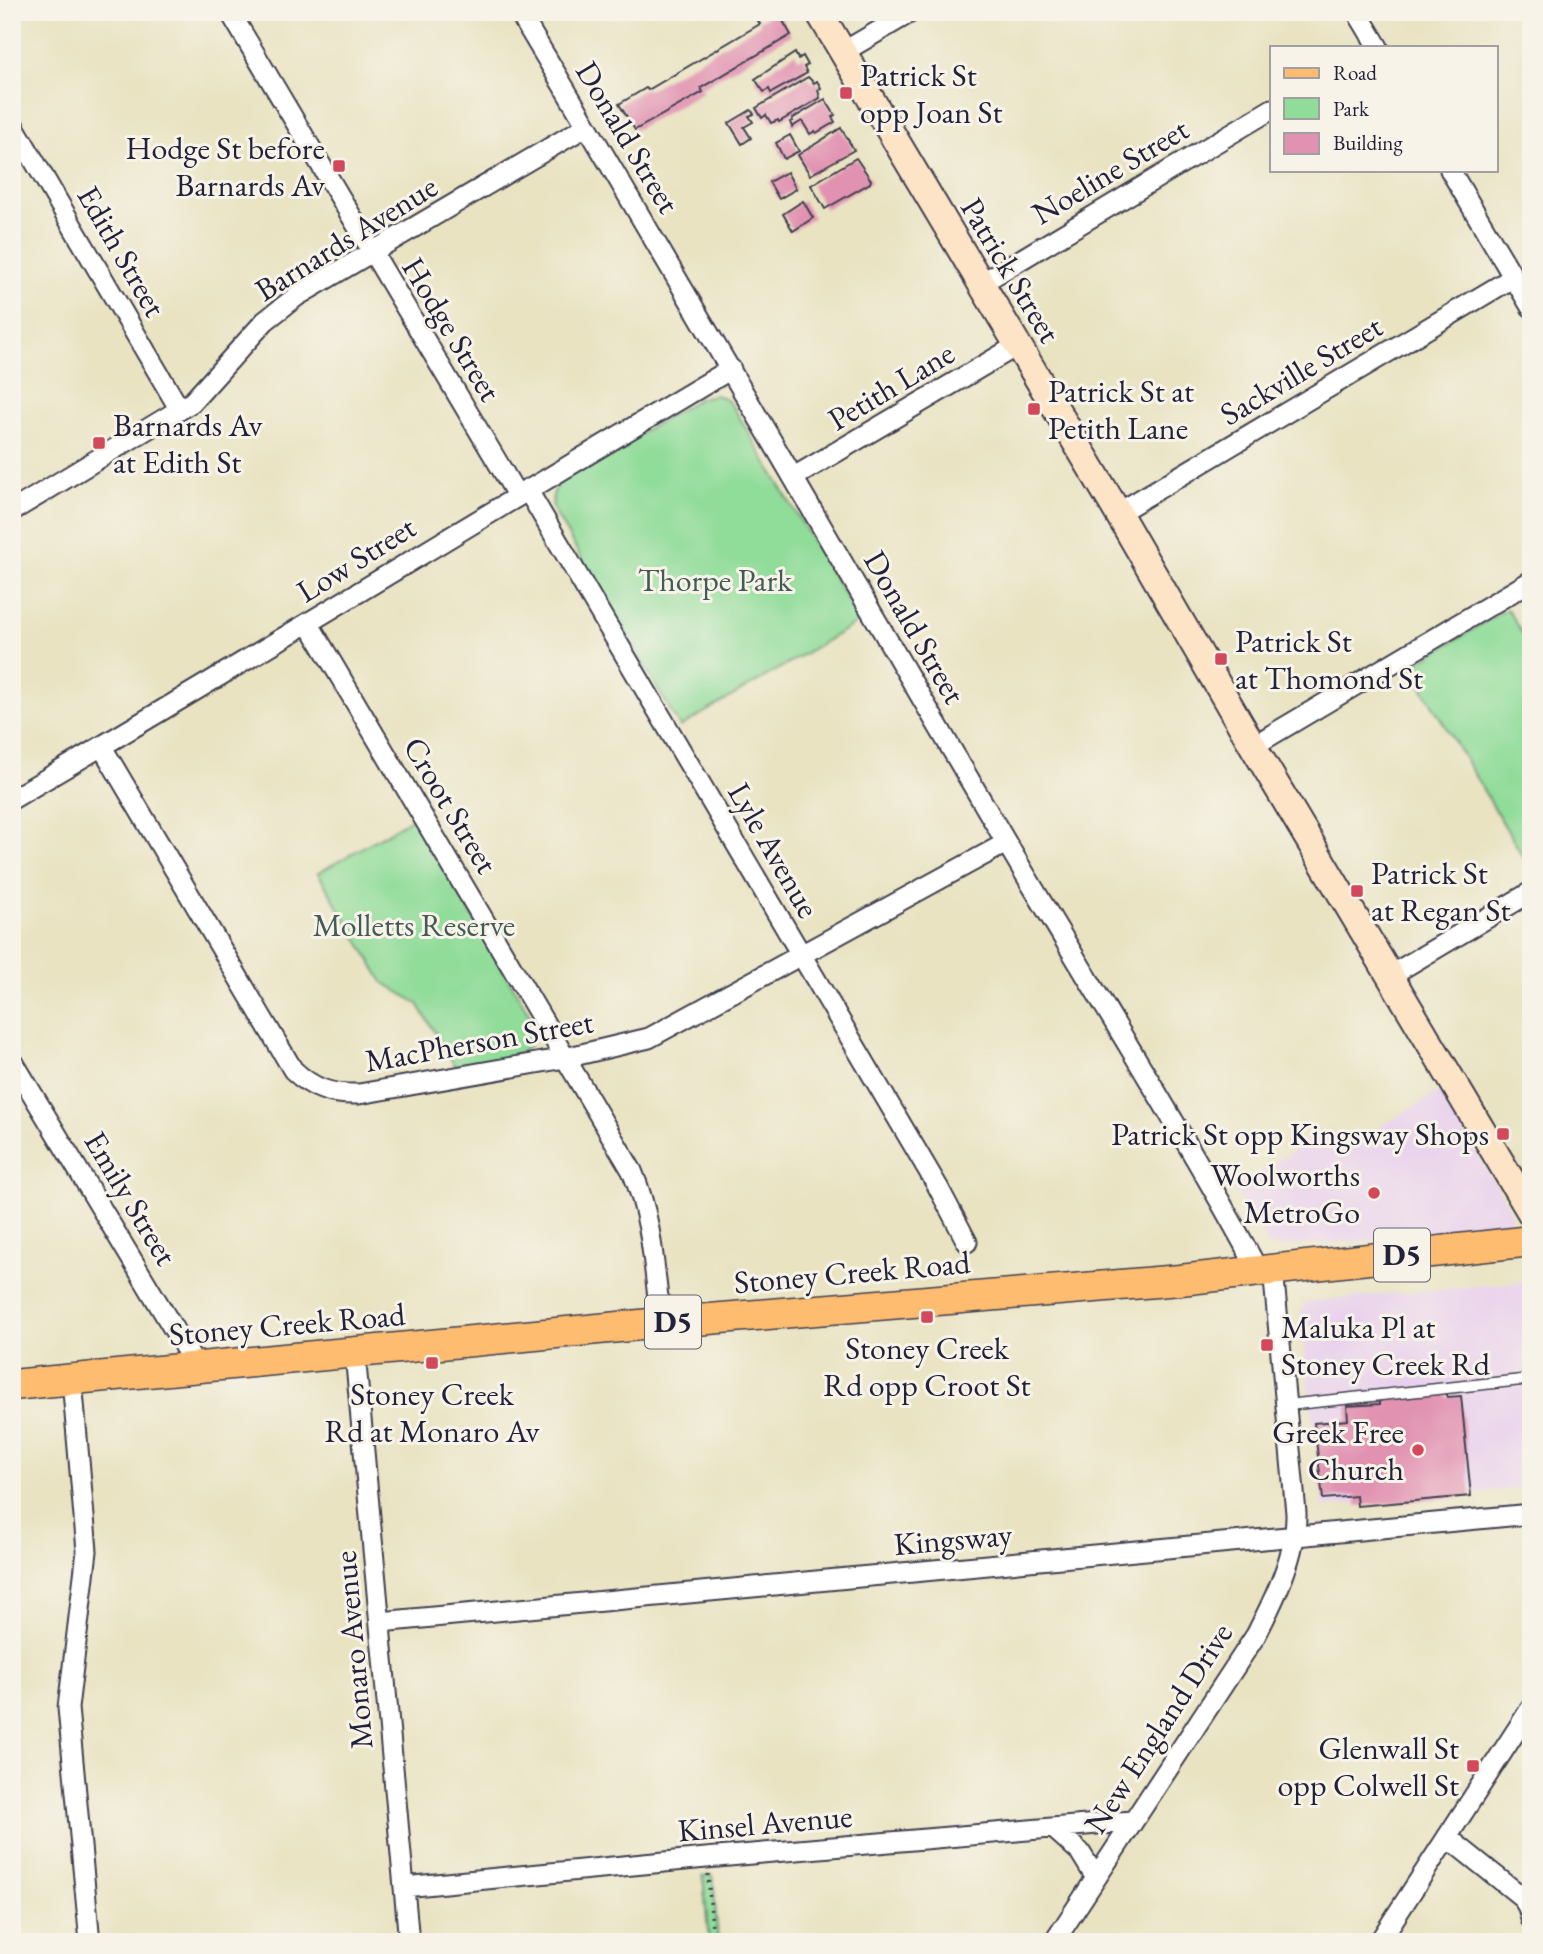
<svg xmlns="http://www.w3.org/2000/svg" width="1543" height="1954" font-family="'EB Garamond',serif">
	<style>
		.built { fill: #e9d1ed }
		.green { fill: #90dc99; stroke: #597f6a; stroke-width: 2 }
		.building { fill: #e192b1 }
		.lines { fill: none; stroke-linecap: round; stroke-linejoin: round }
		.lane-casing { stroke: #403f4f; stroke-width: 13 }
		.street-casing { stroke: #403f4f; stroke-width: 23 }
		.secondary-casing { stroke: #403f4f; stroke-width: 30 }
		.primary-casing { stroke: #403f4f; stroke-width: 33 }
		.path { stroke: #403f4f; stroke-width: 3.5; stroke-dasharray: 2 5; stroke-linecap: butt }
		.lane { stroke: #fff; stroke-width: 10 }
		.street { stroke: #fff; stroke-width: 19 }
		.secondary { stroke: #fee4c6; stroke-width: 26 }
		.primary { stroke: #fdbc70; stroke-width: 30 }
		.poi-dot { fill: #d1495b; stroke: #f7f3e8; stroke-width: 2.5 }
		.labels { text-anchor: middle; stroke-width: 6; stroke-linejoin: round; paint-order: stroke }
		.shield { fill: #f7f3e8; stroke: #62616f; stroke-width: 2 }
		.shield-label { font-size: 30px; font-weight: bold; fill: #22223b }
		.poi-label { font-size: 32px; fill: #22223b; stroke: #f7f3e8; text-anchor: start }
		.street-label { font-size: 32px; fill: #22223b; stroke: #f7f3e8 }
		.park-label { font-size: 32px; fill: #435a57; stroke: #f7f3e8 }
	</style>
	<rect width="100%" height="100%" fill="#f7f3e8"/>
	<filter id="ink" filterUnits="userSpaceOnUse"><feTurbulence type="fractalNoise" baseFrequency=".0143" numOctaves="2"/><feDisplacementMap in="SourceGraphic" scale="14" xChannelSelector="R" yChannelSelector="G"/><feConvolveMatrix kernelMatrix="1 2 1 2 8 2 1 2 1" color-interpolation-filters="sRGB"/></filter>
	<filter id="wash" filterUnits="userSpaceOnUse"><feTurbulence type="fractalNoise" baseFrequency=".00686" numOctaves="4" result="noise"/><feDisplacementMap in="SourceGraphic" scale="28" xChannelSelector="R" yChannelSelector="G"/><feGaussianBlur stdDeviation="1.57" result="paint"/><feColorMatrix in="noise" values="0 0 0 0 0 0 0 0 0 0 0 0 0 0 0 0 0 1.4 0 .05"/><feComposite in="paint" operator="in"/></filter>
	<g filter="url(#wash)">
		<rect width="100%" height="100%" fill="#e9e3c2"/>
		<!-- built -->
		<path class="built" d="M1440 1091 1510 1209 1511 1218 1508 1223 1498 1228 1385 1239 1276 1247 1267 1243 1233 1187 1326 1132 1338 1152Z
			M1531 1281V1487L1323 1507 1300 1313 1306 1302Z"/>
		<!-- green -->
		<path class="green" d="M715 395 725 398 734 408 860 621 680 727 554 511C550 498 553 488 563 479L700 398Z
			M1507 609 1531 648V870L1410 667Z
			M415 817 535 1024C538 1064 483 1062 455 1066L418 1004 383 982 318 873Z
			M713 1875 718 1942H709L703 1876Z"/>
		<g id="blocks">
			<!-- building -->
			<path class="building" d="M766 12H778L791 35 701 88 703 92 635 130 619 104 646 88 648 90 760 24 758 21 768 16Z
				M795 53 798 59 803 56 808 65 804 67 807 73 771 93 769 89 764 92 755 79Z
				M808 77 814 83 817 81 821 88 818 90 820 98 779 122 778 120 771 123 766 115 762 118 756 108Z
				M825 99 835 115 832 117 835 122 816 133 815 131 810 134 802 121 792 127 790 122 793 121 792 119Z
				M751 110 754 114 749 116 753 122 744 127 751 138 742 144 729 123Z
				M841 128 854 150 810 175 798 155Z
				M790 135 799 151 784 159 776 143Z
				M856 158 871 180 870 183 825 209 811 185Z
				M787 172 796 189 779 199 769 182Z
				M803 201 813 218 793 231 783 214Z
				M1446 1391 1447 1397 1461 1396 1471 1496 1357 1506 1356 1496 1323 1499 1314 1423 1348 1420 1347 1406 1380 1404V1398Z"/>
		</g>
	</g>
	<g filter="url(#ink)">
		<use href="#blocks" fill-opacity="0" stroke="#403f4f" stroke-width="2"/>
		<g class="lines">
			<!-- lane casing -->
			<g class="lane-casing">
				<path id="lane" d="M1287 1405 1531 1379"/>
			</g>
			<!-- street casing -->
			<g class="street-casing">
				<path id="street" d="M230 12 517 495
					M519 12C684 287 843 565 1006 842 1090 985 1180 1125 1259 1272
					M1357 12 1378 47
					M843 52 911 12
					M12 123 180 410
					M1450 170 1531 307
					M980 284 1272 109
					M794 477 1018 345
					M527 489 938 1187 967 1242
					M12 511 192 402 265 321 297 296 587 126
					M1118 513 1514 277
					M309 624 632 1171C653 1220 654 1271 661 1323
					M1253 746 1531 581
					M102 747 293 1070C313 1089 331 1095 359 1094L565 1058 649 1038 1006 843
					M12 799C253 658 491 511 731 369
					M1391 975 1531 892
					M12 1060 197 1368
					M355 1353 409 1942
					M72 1380 87 1551 68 1708 90 1942
					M380 1622 1531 1514
					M1053 1828 1080 1852 1096 1878
					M1447 1837 1522 1897 1528 1907 1531 1919
					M404 1887 706 1858 1132 1821
					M1054 1942 1256 1635C1274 1600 1297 1554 1296 1513L1273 1269
					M1379 1942 1531 1708"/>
			</g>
			<!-- secondary casing -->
			<g class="secondary-casing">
				<path id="secondary" d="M819 12 1118 513 1253 746 1531 1213"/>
			</g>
			<!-- primary casing -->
			<g class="primary-casing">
				<path id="primary" d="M12 1385 661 1323 1180 1280 1531 1241"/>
			</g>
			<!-- path -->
			<path class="path" d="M708 1874 713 1942"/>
			<!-- lane -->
			<use href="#lane" class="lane"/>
			<!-- street -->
			<use href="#street" class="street"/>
			<!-- secondary -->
			<use href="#secondary" class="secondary"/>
			<!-- primary -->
			<use href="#primary" class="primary"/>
		</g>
	</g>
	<!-- markers -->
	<g class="poi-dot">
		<rect x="839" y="86" width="14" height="14" rx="3.5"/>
		<rect x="332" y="159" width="14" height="14" rx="3.5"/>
		<rect x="1027" y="402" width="14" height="14" rx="3.5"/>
		<rect x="92" y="436" width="14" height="14" rx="3.5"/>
		<rect x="1214" y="652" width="14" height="14" rx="3.5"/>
		<rect x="1350" y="884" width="14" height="14" rx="3.5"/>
		<rect x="1496" y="1127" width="14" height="14" rx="3.5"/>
		<circle cx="1374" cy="1193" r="7"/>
		<rect x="920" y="1310" width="14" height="14" rx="3.5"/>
		<rect x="1260" y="1338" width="14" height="14" rx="3.5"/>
		<rect x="425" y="1356" width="14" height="14" rx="3.5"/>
		<circle cx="1418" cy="1450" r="7"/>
		<rect x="1466" y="1759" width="14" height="14" rx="3.5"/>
	</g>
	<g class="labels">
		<!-- shield labels -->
		<g class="shield">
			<rect x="1374" y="1228.5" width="56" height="53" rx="5"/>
			<rect x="645" y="1295.5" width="56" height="53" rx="5"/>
		</g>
		<g class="shield-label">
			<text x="1402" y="1265">D5</text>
			<text x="673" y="1332">D5</text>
		</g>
		<!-- poi labels -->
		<g class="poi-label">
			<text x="860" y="86">Patrick St<tspan x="860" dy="37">opp Joan St</tspan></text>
			<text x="325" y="159" text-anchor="end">Hodge St before<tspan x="325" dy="37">Barnards Av</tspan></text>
			<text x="1048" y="402">Patrick St at<tspan x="1048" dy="37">Petith Lane</tspan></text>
			<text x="113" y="436">Barnards Av<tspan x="113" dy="37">at Edith St</tspan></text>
			<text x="1235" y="652">Patrick St<tspan x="1235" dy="37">at Thomond St</tspan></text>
			<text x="1371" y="884">Patrick St<tspan x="1371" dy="37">at Regan St</tspan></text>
			<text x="1489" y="1145" text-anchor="end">Patrick St opp Kingsway Shops</text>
			<text x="1360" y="1186" text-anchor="end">Woolworths<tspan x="1360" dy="37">MetroGo</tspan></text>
			<text x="1281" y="1338">Maluka Pl at<tspan x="1281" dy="37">Stoney Creek Rd</tspan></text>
			<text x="927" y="1359" text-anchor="middle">Stoney Creek<tspan x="927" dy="37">Rd opp Croot St</tspan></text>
			<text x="432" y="1405" text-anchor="middle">Stoney Creek<tspan x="432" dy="37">Rd at Monaro Av</tspan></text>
			<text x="1404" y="1443" text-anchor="end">Greek Free<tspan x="1404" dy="37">Church</tspan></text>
			<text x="1459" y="1759" text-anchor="end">Glenwall St<tspan x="1459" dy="37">opp Colwell St</tspan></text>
		</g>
		<!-- street labels -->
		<g class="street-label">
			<text transform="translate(628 137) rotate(59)" y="11">Donald Street</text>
			<text transform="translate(1110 171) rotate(-31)" y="11">Noeline Street</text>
			<text transform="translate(346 238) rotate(-32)" y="11">Barnards Avenue</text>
			<text transform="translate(122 251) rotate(60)" y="11">Edith Street</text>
			<text transform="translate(1011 270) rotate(59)" y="11">Patrick Street</text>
			<text transform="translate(452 329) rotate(59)" y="11">Hodge Street</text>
			<text transform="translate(1301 370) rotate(-31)" y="11">Sackville Street</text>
			<text transform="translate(891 386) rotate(-31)" y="11">Petith Lane</text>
			<text transform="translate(356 559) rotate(-32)" y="11">Low Street</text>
			<text transform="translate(915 627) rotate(60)" y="11">Donald Street</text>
			<text transform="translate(451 805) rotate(59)" y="11">Croot Street</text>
			<text transform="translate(774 850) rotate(60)" y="11">Lyle Avenue</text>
			<text transform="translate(479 1041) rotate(-10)" y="11">MacPherson Street</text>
			<text transform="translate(131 1198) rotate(59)" y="11">Emily Street</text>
			<text transform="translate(852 1272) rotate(-5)" y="11">Stoney Creek Road</text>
			<text transform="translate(287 1324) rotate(-5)" y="11">Stoney Creek Road</text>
			<text transform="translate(953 1539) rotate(-5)" y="11">Kingsway</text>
			<text transform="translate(353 1650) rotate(-95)" y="11">Monaro Avenue</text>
			<text transform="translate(1158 1728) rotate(-57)" y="11">New England Drive</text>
			<text transform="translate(765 1823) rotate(-5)" y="11">Kinsel Avenue</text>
		</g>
		<!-- park labels -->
		<g class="park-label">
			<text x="715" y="591">Thorpe Park</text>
			<text x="414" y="936">Molletts Reserve</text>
		</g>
	</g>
	<!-- margin -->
	<rect width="1543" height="1954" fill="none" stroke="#f7f3e8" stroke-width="42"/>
	<!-- legend -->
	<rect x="1270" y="46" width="228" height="126" fill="#f7f3e8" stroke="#a29fa3" stroke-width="2"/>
	<rect x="1284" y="68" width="35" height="10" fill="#fdbc70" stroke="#a29fa3" stroke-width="2"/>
	<text x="1333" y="80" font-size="21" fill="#22223b">Road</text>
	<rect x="1284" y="98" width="35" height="21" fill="#90dc99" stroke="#a29fa3" stroke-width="2"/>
	<text x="1333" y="116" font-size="21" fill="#22223b">Park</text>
	<rect x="1284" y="133" width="35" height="21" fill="#e192b1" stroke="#a29fa3" stroke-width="2"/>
	<text x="1333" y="150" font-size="21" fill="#22223b">Building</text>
</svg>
